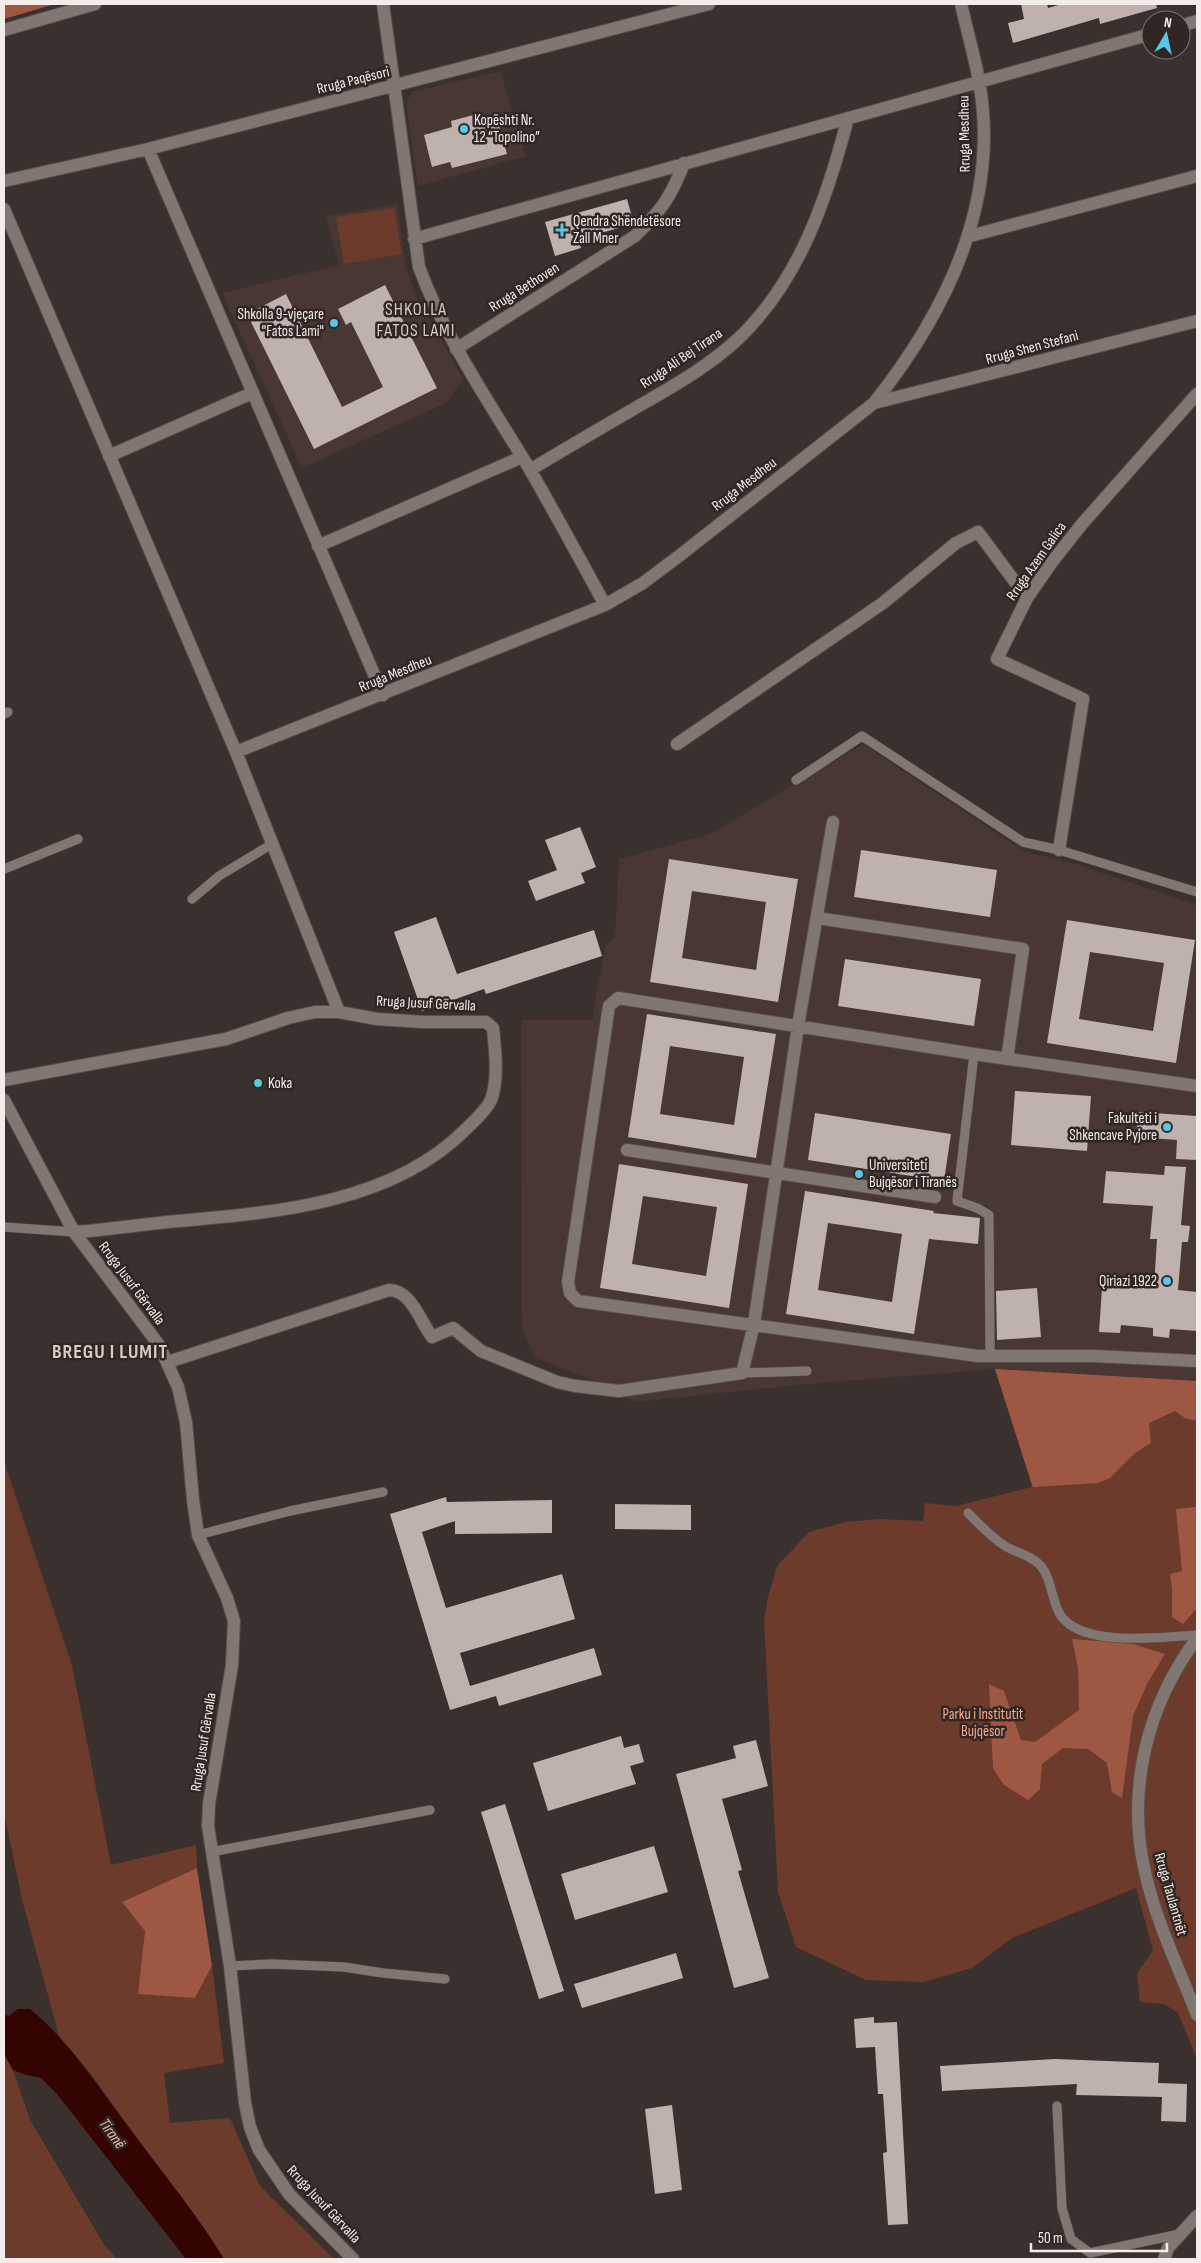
<svg xmlns="http://www.w3.org/2000/svg" width="1201" height="2263" font-family="'Sofia Sans Condensed',sans-serif">
	<style>
		.built { fill: #483732 }
		.green { fill: #6d3b2c }
		.forest { fill: #9d5742 }
		.water { fill: #340400 }
		.building { fill: #beb1ae; fill-rule: evenodd }
		.lines { fill: none; stroke-linecap: round; stroke-linejoin: round }
		.service-casing { stroke: #584f4c; stroke-width: 10 }
		.pedestrian-casing { stroke: #584f4c; stroke-width: 14 }
		.minor-casing { stroke: #584f4c; stroke-width: 14 }
		.tertiary-casing { stroke: #584f4c; stroke-width: 14 }
		.service { stroke: #827672; stroke-width: 9 }
		.pedestrian { stroke: #827672; stroke-width: 12 }
		.minor { stroke: #827672; stroke-width: 12 }
		.tertiary { stroke: #827672; stroke-width: 12 }
		.poi-dot { fill: #59c8e5; stroke: #302623; stroke-width: 2 }
		.labels { text-anchor: middle; stroke-width: 5; stroke-linejoin: round; paint-order: stroke }
		.street-label { font-size: 15px; fill: #f3ecea; stroke: #302623 }
		.poi-label { font-size: 15px; fill: #f3ecea; stroke: #302623; text-anchor: start }
		.park-label { font-size: 15px; fill: #f9a890; stroke: #302623 }
		.water-label { font-size: 16px; font-style: italic; fill: #f6b8a6; stroke: #302623 }
		.quarter-label { font-size: 18px; letter-spacing: 1px; fill: #d8cac6; stroke: #302623 }
		.district-label { font-size: 20px; font-weight: bold; letter-spacing: 1px; fill: #d8cac6; stroke: #302623 }
	</style>
	<rect width="100%" height="100%" fill="#3a302d"/>
	<!-- built -->
	<path class="built" d="M500 71 526 156 418 186 406 103 412 92Z
		M397 204 406 267 415 294 463 379 446 403 302 468 222 293 339 265 326 216Z
		M863 744 1023 851 1076 864 1197 905V1381L995 1369 798 1385 635 1402 582 1376 535 1358 522 1327 521 1020H592L605 946 615 937 619 859 710 834Z"/>
	<!-- green -->
	<path class="green" d="M394 208 402 254 344 264 336 217Z
		M995 1369 1197 1381V2059L1178 2013 1164 2004 1140 2002 1137 1974 1153 1950 1136 1888 1012 1938 972 1968 924 1982 866 1980 796 1947 778 1892 764 1620 768 1597 777 1566 809 1532 845 1522 880 1519 923 1521 925 1503 956 1506 1032 1487Z
		M4 1461 72 1665 111 1865 196 1845 197 1868 122 1902 145 1930 144 1949 195 1998 212 1966 224 2063 164 2073 170 2123 230 2118 260 2186 334 2259H224L91 2074 59 2036 22 1899 4 1813Z
		M4 2054 13 2070 30 2120 105 2246 117 2259H4Z"/>
	<!-- forest -->
	<path class="forest" d="M4 4H55L4 19Z
		M995 1369 1197 1381V1421L1185 1418 1175 1411 1149 1423 1151 1443 1135 1453 1110 1478 1098 1483 1033 1487Z
		M1197 1503V1608L1183 1624 1172 1617V1589L1170 1574 1182 1571 1176 1509 1195 1507Z
		M1072 1639 1133 1644 1165 1654 1148 1682 1133 1716 1122 1798 1112 1792 1107 1763 1088 1749 1063 1748 1042 1764 1040 1789 1028 1800 1004 1785 993 1768 989 1684 1004 1691 1021 1740 1035 1742 1079 1710 1078 1668Z
		M197 1868 212 1966 195 1998 138 1994 145 1931 122 1902Z"/>
	<!-- water -->
	<path class="water" d="M18 2009H30C73 2045 97 2086 130 2129 162 2172 196 2213 224 2259H186L57 2094 41 2078 26 2075 13 2070 4 2054V2014L9 2016Z"/>
	<!-- building -->
	<path class="building" d="M1021 4H1047L1048 8 1062 4H1156L1157 8 1100 24 1099 18 1013 43 1008 23 1024 19Z
		M481 113 483 119 496 115 507 154 452 168 450 162 432 167 424 135 452 127 451 121Z
		M627 199 634 224 578 239 581 248 555 256 545 222Z
		M385 285 437 388 314 449 247 314 286 294 342 407 383 387 351 322 346 325 338 309Z
		M580 827 596 867 581 873 585 883 536 901 528 881 557 870 545 840Z
		M861 850 997 870 990 917 854 897Z
		M669 859 798 879 778 1002 650 982ZM692 891 766 902 756 970 682 958Z
		M436 917 457 974 594 930 602 956 486 994 484 989 422 1011 394 932Z
		M1067 920 1195 940 1176 1063 1047 1043ZM1090 952 1164 963 1153 1031 1079 1019Z
		M845 959 981 979 974 1026 838 1006Z
		M647 1014 776 1034 756 1158 628 1137ZM670 1046 744 1057 734 1125 660 1114Z
		M1015 1091 1091 1096 1087 1151 1011 1145Z
		M1138 1112 1197 1116V1160L1176 1159 1177 1140 1136 1137Z
		M815 1113 951 1134 944 1181 808 1160Z
		M619 1164 748 1184 729 1308 600 1288ZM643 1196 717 1207 706 1276 632 1264Z
		M1165 1166 1186 1167 1181 1225 1190 1226 1188 1242H1182L1178 1290 1197 1292V1331L1170 1329 1169 1338 1153 1336V1328L1121 1325 1120 1333 1099 1332 1103 1275 1126 1277 1125 1285 1154 1287 1157 1239H1150L1153 1206 1103 1203 1106 1171 1164 1175Z
		M805 1191 934 1211 933 1213 980 1218 978 1244 929 1239 914 1334 786 1314ZM828 1223 902 1234 892 1302 818 1290Z
		M1037 1288 1041 1337 997 1340 996 1291Z
		M446 1497 447 1502 552 1500V1533L455 1534V1521L422 1532 446 1608 562 1574 575 1619 460 1653 470 1686 594 1648 602 1675 499 1706 496 1696 450 1710 390 1514Z
		M615 1504 691 1505V1530L615 1529Z
		M621 1736 624 1748 639 1744 644 1762 630 1766 636 1784 548 1811 533 1763Z
		M756 1740 768 1786 722 1799 742 1870 738 1871 769 1978 734 1988 676 1774 736 1758 733 1746Z
		M505 1804 564 1991 539 1999 481 1812Z
		M654 1846 668 1892 575 1920 561 1874Z
		M676 1953 683 1978 582 2008 574 1984Z
		M874 2017V2023L897 2022 908 2224 888 2225 883 2153 887 2152 883 2094H878L875 2047 856 2048 854 2019Z
		M1055 2059 1159 2063 1158 2083 1187 2084 1186 2122 1161 2121 1162 2097 1076 2095 1077 2084 942 2091 940 2066Z
		M672 2105 682 2190 655 2194 645 2109Z"/>
	<g class="lines">
		<!-- service casing -->
		<g class="service-casing">
			<path id="service" d="M4 714 8 712
				M796 780 862 736 1023 842 1059 850 1197 892
				M4 869 78 839
				M192 899 219 876 272 844
				M974 1054 957 1201 977 1208 989 1215 990 1355
				M4 1227 74 1232
				M742 1373 807 1371
				M968 1513C980 1525 991 1537 1005 1546 1016 1553 1029 1554 1039 1564 1052 1577 1051 1601 1061 1616 1084 1648 1163 1637 1197 1635
				M198 1535 290 1511 383 1492
				M211 1852 430 1810
				M230 1966 272 1964 344 1967 383 1973 445 1979
				M1057 2106 1062 2208 1071 2239 1090 2253 1180 2234"/>
		</g>
		<!-- pedestrian casing -->
		<g class="pedestrian-casing">
			<path id="pedestrian" d="M817 918 1023 949 1007 1059
				M627 1150 935 1197"/>
		</g>
		<!-- minor casing -->
		<g class="minor-casing">
			<path id="minor" d="M383 4 419 267C446 340 489 402 529 468 555 513 580 559 605 605
				M1181 26 1197 21
				M4 30 95 4
				M148 149 383 695
				M4 181 148 149 709 4
				M4 209 236 752 339 1012
				M970 236 1197 176
				M414 239 1151 34
				M456 349 635 236C661 211 671 197 684 163
				M874 403 1197 321
				M109 456 252 393
				M530 470C568 447 606 425 644 403 677 384 710 365 738 339 800 280 827 198 848 118
				M318 546 522 457
				M677 744 883 603 956 543 978 532 1027 598
				M236 752 605 605 643 583 679 556 874 403C947 311 1001 201 979 81 974 55 967 30 961 4
				M1059 850 1083 699 997 659 1027 598 1052 562 1082 524 1197 394
				M4 1080 226 1039 288 1018 315 1012H339L377 1019 424 1022H486L493 1028C495 1050 499 1078 491 1100 486 1111 475 1120 466 1129 391 1205 270 1213 168 1222 137 1225 105 1230 74 1232
				M1197 1086 974 1054 618 998 609 1006 568 1282 570 1293 578 1301 978 1356H1094L1197 1361
				M168 1362 389 1290C411 1290 420 1321 432 1337L453 1328 481 1351 557 1382 575 1386 619 1391 742 1373 754 1324 798 1026 833 822
				M1197 1638C1147 1705 1126 1790 1145 1872 1156 1922 1179 1968 1197 2015
				M1164 2259 1168 2248 1197 2216"/>
		</g>
		<!-- tertiary casing -->
		<g class="tertiary-casing">
			<path id="tertiary" d="M4 1100 74 1232 159 1345 178 1387 186 1422 193 1500 198 1535 227 1598 234 1621 232 1665 209 1804 208 1826 230 1966 245 2103 250 2127 259 2150 289 2194 353 2259"/>
		</g>
		<!-- service -->
		<use href="#service" class="service"/>
		<!-- pedestrian -->
		<use href="#pedestrian" class="pedestrian"/>
		<!-- minor -->
		<use href="#minor" class="minor"/>
		<!-- tertiary -->
		<use href="#tertiary" class="tertiary"/>
	</g>
	<!-- markers -->
	<g class="poi-dot">
		<circle cx="464" cy="129" r="5"/>
		<path d="M559.5 222.5h5v5h5v5h-5v5h-5v-5h-5v-5h5z"/>
		<circle cx="334" cy="323" r="5"/>
		<circle cx="258" cy="1083" r="5"/>
		<circle cx="1167" cy="1127" r="5"/>
		<circle cx="859" cy="1174" r="5"/>
		<circle cx="1167" cy="1281" r="5"/>
	</g>
	<g class="labels">
		<!-- street labels -->
		<g class="street-label">
			<text transform="translate(353 80) rotate(-14)" y="5">Rruga Paqësori</text>
			<text transform="translate(964 134) rotate(-91)" y="5">Rruga Mesdheu</text>
			<text transform="translate(524 287) rotate(-32)" y="5">Rruga Bethoven</text>
			<text transform="translate(1032 347) rotate(-15)" y="5">Rruga Shen Stefani</text>
			<text transform="translate(681 358) rotate(-34)" y="5">Rruga Ali Bej Tirana</text>
			<text transform="translate(744 484) rotate(-38)" y="5">Rruga Mesdheu</text>
			<text transform="translate(1036 561) rotate(-55)" y="5">Rruga Azem Galica</text>
			<text transform="translate(395 673) rotate(-22)" y="5">Rruga Mesdheu</text>
			<text transform="translate(426 1003) rotate(3)" y="5">Rruga Jusuf Gërvalla</text>
			<text transform="translate(132 1283) rotate(53)" y="5">Rruga Jusuf Gërvalla</text>
			<text transform="translate(203 1742) rotate(-81)" y="5">Rruga Jusuf Gërvalla</text>
			<text transform="translate(1171 1894) rotate(74)" y="5">Rruga Taulantnët</text>
			<text transform="translate(324 2204) rotate(47)" y="5">Rruga Jusuf Gërvalla</text>
		</g>
		<!-- poi labels -->
		<g class="poi-label">
			<text x="474" y="125">Kopështi Nr.<tspan x="474" dy="17">12 “Topolino”</tspan></text>
			<text x="573" y="226">Qendra Shëndetësore<tspan x="573" dy="17">Zall Mner</tspan></text>
			<text x="324" y="319" text-anchor="end">Shkolla 9-vjeçare<tspan x="324" dy="17">"Fatos Lami"</tspan></text>
			<text x="268" y="1088">Koka</text>
			<text x="1157" y="1123" text-anchor="end">Fakulteti i<tspan x="1157" dy="17">Shkencave Pyjore</tspan></text>
			<text x="869" y="1170">Universiteti<tspan x="869" dy="17">Bujqësor i Tiranës</tspan></text>
			<text x="1157" y="1286" text-anchor="end">Qiriazi 1922</text>
		</g>
		<!-- park labels -->
		<g class="park-label">
			<text x="983" y="1719">Parku i Institutit<tspan x="983" dy="17">Bujqësor</tspan></text>
		</g>
		<!-- water labels -->
		<g class="water-label">
			<text transform="translate(113 2133) rotate(54)" y="6">Tiranë</text>
		</g>
		<!-- quarter labels -->
		<g class="quarter-label">
			<text x="416" y="315">SHKOLLA<tspan x="416" dy="21">FATOS LAMI</tspan></text>
		</g>
		<!-- district labels -->
		<g class="district-label">
			<text x="110" y="1358">BREGU I LUMIT</text>
		</g>
	</g>
	<!-- border -->
	<rect width="1201" height="2263" fill="none" stroke="#f3ecea" stroke-width="10"/>
	<!-- north arrow -->
	<g transform="translate(1166 35) rotate(9)"><circle r="24" fill="#302623" stroke="#7e7573"/>
	<path d="M0-4L9 19L0 12L-9 19Z" fill="#59c8e5"/>
	<text y="-8" font-size="14" font-weight="bold" text-anchor="middle" fill="#f3ecea">N</text>
	</g>
	<!-- scale -->
	<path d="M1031 2243v8h136v-8" fill="none" stroke="#f3ecea" stroke-width="2.5"/>
	<text x="1038" y="2243" font-size="15" fill="#f3ecea" stroke="#302623" stroke-width="4" paint-order="stroke">50 m</text>
</svg>
